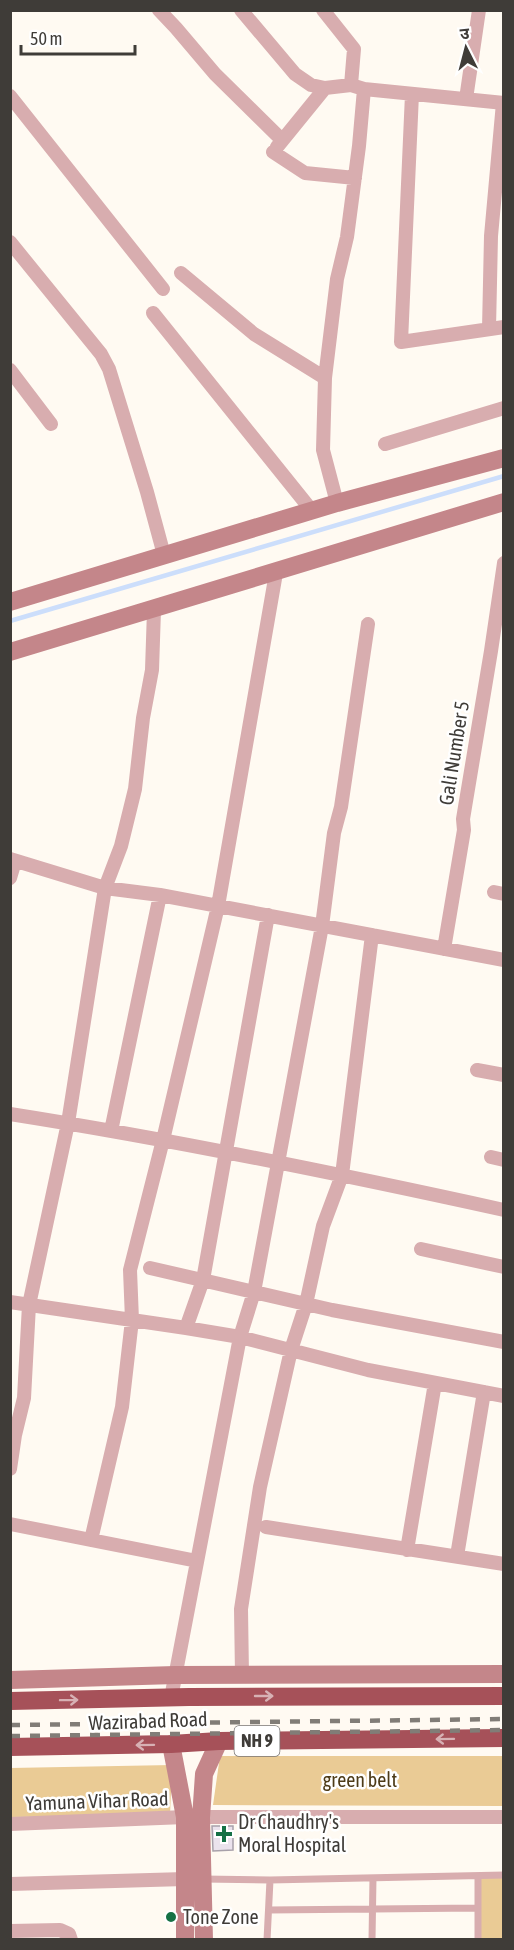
<svg xmlns="http://www.w3.org/2000/svg" width="514" height="1950" font-family="'Asap Condensed','Noto Sans Devanagari',sans-serif">
	<style>
		.green { fill: #eacb95 }
		.lines { fill: none; stroke-linecap: round; stroke-linejoin: round }
		.stream { stroke: #ccdefb; stroke-width: 4.5 }
		.building { fill: #ebe3ed; stroke: #a8a1aa; stroke-width: 1.5 }
		.lane { stroke: #d8adaf; stroke-width: 7 }
		.street { stroke: #d8adaf; stroke-width: 14 }
		.secondary { stroke: #c4868a; stroke-width: 18 }
		.highway { stroke: #a65159; stroke-width: 18 }
		.rail { stroke: #817d77; stroke-width: 4.5; stroke-dasharray: 10 10; stroke-linecap: butt }
		.oneway { stroke: #d7b1b4 }
		.poi-dot { fill: #167145; stroke: #fff; stroke-width: 2 }
		.labels { text-anchor: middle; stroke-width: 5; stroke-linejoin: round; paint-order: stroke }
		.shield { fill: #fff; stroke: #797674; stroke-width: 1.5 }
		.shield-label { font-size: 18px; font-weight: bold; fill: #3f3c38 }
		.street-label { font-size: 20px; fill: #3f3c38; stroke: #fff }
		.park-label { font-size: 20px; fill: #4d3b18; stroke: #fff }
		.poi-label { font-size: 20px; fill: #3f3c38; stroke: #fff; text-anchor: start }
	</style>
	<rect width="100%" height="100%" fill="#fffaf2"/>
	<!-- green -->
	<path class="green" d="M220 1756H503V1806L213 1805Z
		M172 1765 170 1816 11 1817 10 1768Z
		M503 1875V1939L477 1940 478 1876Z"/>
	<g class="lines">
		<!-- stream -->
		<path class="stream" d="M10 621 504 476"/>
	</g>
	<!-- building -->
	<path class="building" d="M212 1826H233V1850L213 1851Z"/>
	<g class="lines">
		<!-- lane -->
		<path class="lane" d="M203 1879 270 1880 504 1875
			M269 1910 478 1908
			M267 1940 270 1880
			M372 1940 373 1878
			M478 1940V1876"/>
		<!-- street -->
		<path class="street" d="M159 10 176 28 215 74 282 140
			M241 10 295 74 311 85 325 88 351 85 364 89 504 103
			M323 10 354 49 351 85
			M412 94 401 342 504 327
			M10 96 163 289
			M466 99 479 10
			M277 147 325 88
			M273 152 305 173 355 178
			M10 242 101 354 109 369 147 492 164 555
			M181 273 254 334 325 378
			M153 313 312 511
			M489 329 491 236 503 103
			M10 370 51 424
			M385 444 504 408
			M337 503 323 450 325 378 337 279 347 237 359 146 364 89
			M10 859 105 888 160 895 504 960
			M10 878 15 861
			M494 892 504 894
			M444 949 464 830 463 819 491 651 504 563
			M477 1070 504 1075
			M10 1114C176 1140 340 1174 504 1210
			M111 1131 160 895
			M491 1157 504 1160
			M421 1249 504 1267
			M150 1268 332 1310 504 1342
			M10 1302 186 1328 240 1337 368 1370 504 1396
			M186 1328 203 1280 268 915
			M10 1469 15 1435 24 1398 29 1305 68 1123 105 888 121 846 135 789 143 718 152 670 154 610
			M10 1524 197 1561
			M266 1527 504 1564
			M91 1540 122 1407 132 1320 130 1270 163 1140 218 906 276 573
			M407 1550 435 1383
			M457 1556 484 1392
			M242 1675 241 1609 260 1487 291 1350 306 1304 323 1226 342 1175 372 935
			M171 1698 240 1337 254 1292 322 926 334 833 341 807 368 624
			M10 1824 185 1817H504
			M10 1884 185 1879
			M10 1931 60 1930 69 1934 71 1940"/>
		<!-- secondary -->
		<path class="secondary" d="M10 602 337 503 504 458
			M10 652 504 502
			M10 1680 175 1675 504 1674
			M171 1744 185 1817V1940
			M204 1940 201 1818 204 1774 219 1741"/>
		<!-- highway -->
		<path class="highway" d="M10 1701 189 1697 504 1696
			M10 1747 171 1744 219 1741 504 1738"/>
		<!-- rail -->
		<path class="rail" d="M10 1725 504 1719
			M10 1736 504 1730"/>
	</g>
	<!-- one-way arrows -->
	<defs><path id="oneway-shaft" d="M-6 0H5M1.5-3L5.5 0L1.5 3" fill="none" stroke-width="1.6" stroke-linecap="round" stroke-linejoin="round" transform="scale(1.5)"/></defs>
	<g class="oneway">
		<use href="#oneway-shaft" transform="translate(264 1696)"/>
		<use href="#oneway-shaft" transform="translate(69 1700) rotate(-1)"/>
		<use href="#oneway-shaft" transform="translate(445 1739) rotate(179)"/>
		<use href="#oneway-shaft" transform="translate(145 1745) rotate(179)"/>
	</g>
	<!-- markers -->
	<g class="poi-dot">
		<path d="M221 1825h6v6h6v6h-6v6h-6v-6h-6v-6h6z"/>
		<circle cx="171" cy="1917" r="6"/>
	</g>
	<g class="labels">
		<!-- shield labels -->
		<rect class="shield" x="234.5" y="1726" width="45" height="30" rx="4.5"/>
		<g class="shield-label">
			<text x="257" y="1747">NH 9</text>
		</g>
		<!-- street labels -->
		<g class="street-label">
			<text transform="translate(454 753) rotate(-81)" y="7">Gali Number 5</text>
			<text transform="translate(148 1721) rotate(-2)" y="7">Wazirabad Road</text>
			<text transform="translate(97 1801) rotate(-2)" y="7">Yamuna Vihar Road</text>
		</g>
		<!-- park labels -->
		<g class="park-label">
			<text x="360" y="1787">green belt</text>
		</g>
		<!-- poi labels -->
		<g class="poi-label">
			<text x="238" y="1829">Dr Chaudhry's<tspan x="238" dy="23">Moral Hospital</tspan></text>
			<text x="183" y="1924">Tone Zone</text>
		</g>
	</g>
	<!-- border -->
	<rect width="514" height="1950" fill="none" stroke="#3f3c38" stroke-width="24"/>
	<!-- north arrow -->
	<g transform="translate(466 48) rotate(354)" stroke="#ffffff" stroke-width="4.5" paint-order="stroke">
	<path d="M0-4.5L10 22L0 15L-10 22Z" fill="#3f3c38"/>
	<text y="-9" font-size="16" font-weight="bold" text-anchor="middle" fill="#3f3c38">उ</text>
	</g>
	<!-- scale -->
	<path d="M21 45v9h114v-9" fill="none" stroke="#3f3c38" stroke-width="3"/>
	<text x="30" y="45" font-size="18" fill="#3f3c38" stroke="#ffffff" stroke-width="4.5" paint-order="stroke">50 m</text>
</svg>
